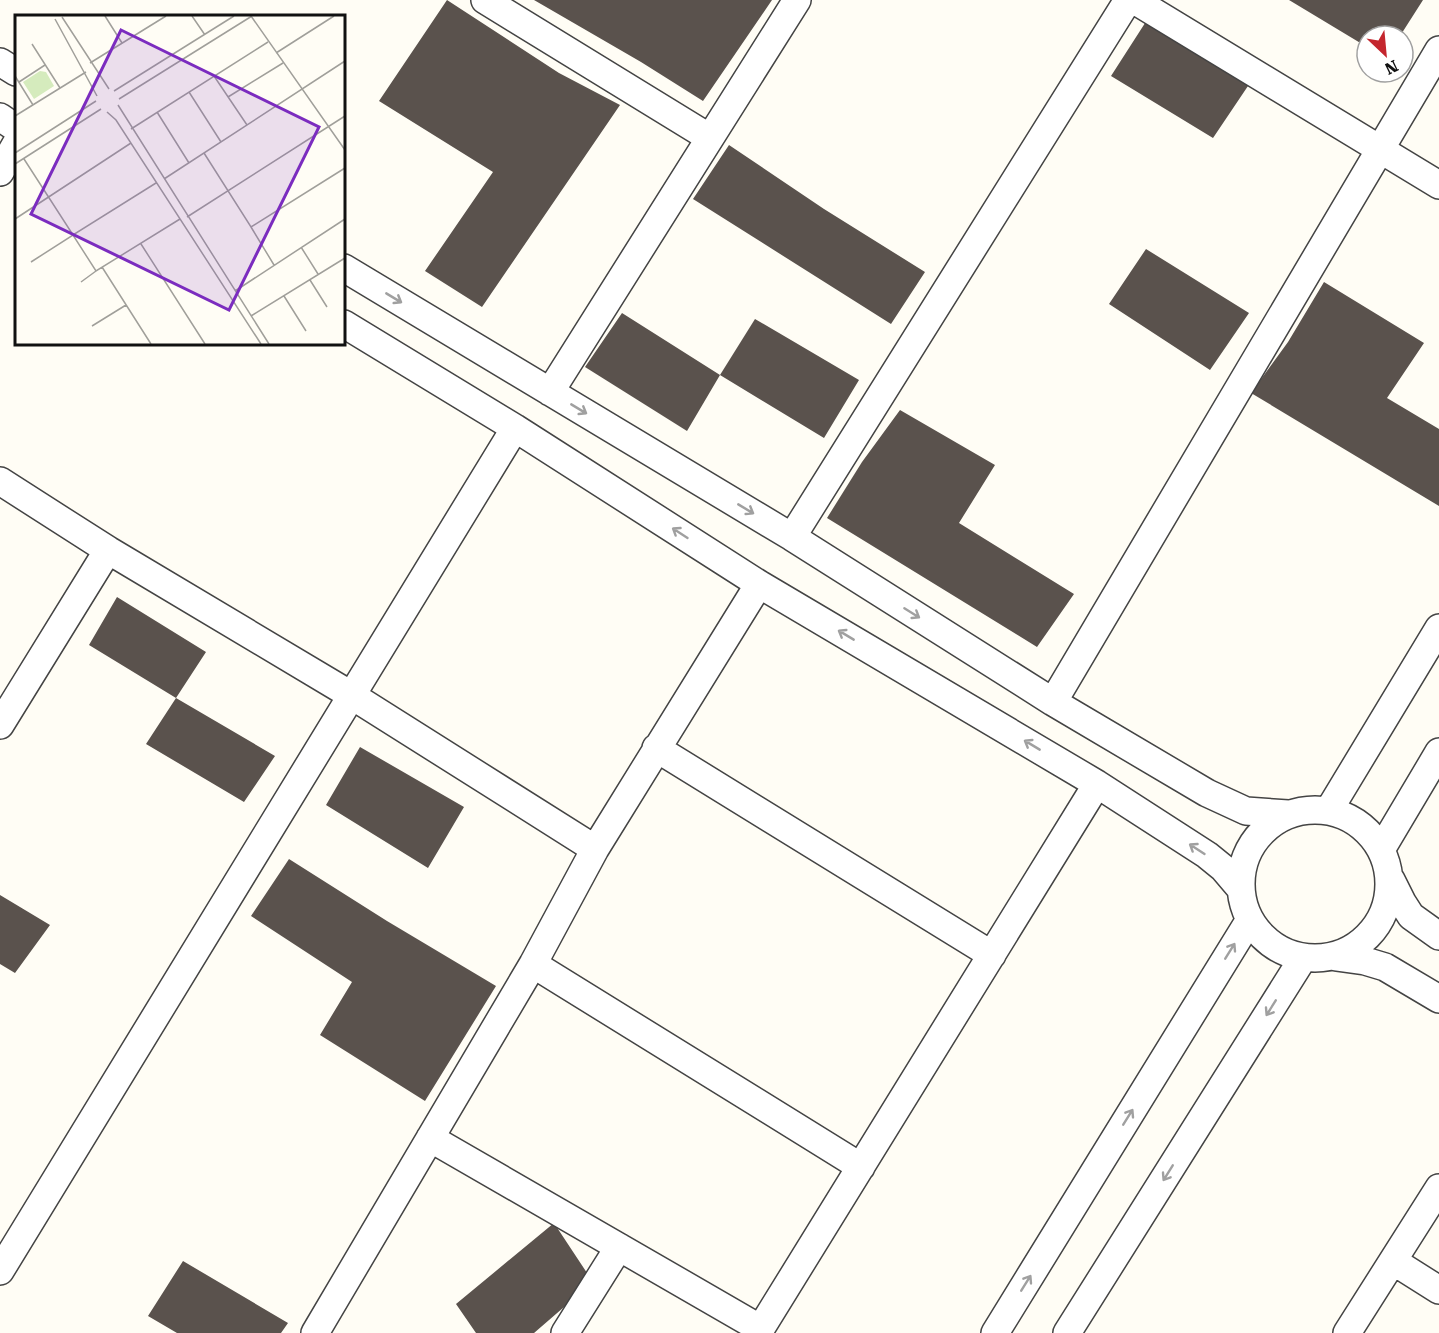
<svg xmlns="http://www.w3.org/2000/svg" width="1439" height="1333" font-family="'Roboto Serif',serif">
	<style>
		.building { fill: #5a524d }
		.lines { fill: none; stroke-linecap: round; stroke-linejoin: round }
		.minor-casing { stroke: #444; stroke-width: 30 }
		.minor { stroke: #fff; stroke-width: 27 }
		.oneway { stroke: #a0a0a0 }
		.inset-road { fill: none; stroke: #a09f9a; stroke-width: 1.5 }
		.view { fill: #7b2cbf; fill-opacity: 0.15; stroke: #7b2cbf; stroke-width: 3 }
		.inset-edge { fill: none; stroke: #111; stroke-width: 3 }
	</style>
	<rect width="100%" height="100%" fill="#fffdf5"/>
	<!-- building -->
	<path class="building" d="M447 0 559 73 620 105 482 307 425 271 493 172 379 101Z
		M534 0H772L703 101 641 62Z
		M1289 0H1423L1400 36H1367V47Z
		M1147 20 1250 83 1213 138 1111 76Z
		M729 145 824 209 925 272 891 324 693 199Z
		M1146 249 1249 313 1210 370 1109 304Z
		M1324 282 1424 343 1387 398 1439 429V506L1251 393 1288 342Z
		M622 313 720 375 687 431 585 367Z
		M755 319 859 380 824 438 720 375Z
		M900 410 995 465 959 523 1074 594 1037 647 827 518 862 462Z
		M117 597 206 652 176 698 89 645Z
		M176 698 275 756 244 802 146 744Z
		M360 747 464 807 428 868 326 805Z
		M289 859 387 921 496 986 425 1101 320 1035 352 982 251 916Z
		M0 895 50 925 15 973 0 964Z
		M554 1223 593 1282 534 1333H476L456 1304Z
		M183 1261 288 1323 281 1333H177L148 1316Z"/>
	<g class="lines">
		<!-- minor casing -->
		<g class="minor-casing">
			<path id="minor" d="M485 0 710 138
				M1134 0 1439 185
				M0 62 16 72
				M0 117 16 128
				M0 172 16 144
				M344 268 792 537 1053 702 1207 793 1246 811 1288 814
				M344 324 515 428 759 584 1097 784 1207 855 1223 868 1240 888
				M550 392 797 0
				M0 481 108 550
				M792 537 1128 0
				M1053 702 1439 50
				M0 725 108 550 351 695 595 849
				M656 748 992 955
				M1241 884a74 74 0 1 1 148 0a74 74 0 1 1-148 0Z
				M1329 810 1439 628
				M1382 848 1439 752
				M1391 880 1402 902 1411 916 1439 936
				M1336 957 1365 961 1385 967 1439 999
				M533 964 861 1167
				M430 1138 761 1329
				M1393 1261 1439 1290
				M0 1271 515 428
				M315 1333 533 964 595 849 759 584
				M565 1333 619 1247
				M758 1333 1097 784
				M995 1333 1249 921
				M1067 1333 1303 958
				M1347 1333 1439 1188"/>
		</g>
		<!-- minor -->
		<use href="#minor" class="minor"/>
	</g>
	<!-- one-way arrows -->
	<defs><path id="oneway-shaft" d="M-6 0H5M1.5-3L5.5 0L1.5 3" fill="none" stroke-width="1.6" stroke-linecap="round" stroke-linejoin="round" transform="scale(1.5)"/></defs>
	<g class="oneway">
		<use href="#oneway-shaft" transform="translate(394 298) rotate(31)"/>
		<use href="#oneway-shaft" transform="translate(579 409) rotate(31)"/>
		<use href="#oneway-shaft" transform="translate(746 509) rotate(31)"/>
		<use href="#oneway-shaft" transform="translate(680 533) rotate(-147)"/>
		<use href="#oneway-shaft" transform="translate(912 613) rotate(32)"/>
		<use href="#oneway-shaft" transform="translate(846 635) rotate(-149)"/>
		<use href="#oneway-shaft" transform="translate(1032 745) rotate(-149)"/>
		<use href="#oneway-shaft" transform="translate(1197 849) rotate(-147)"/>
		<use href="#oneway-shaft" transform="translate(1230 951) rotate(-58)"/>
		<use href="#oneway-shaft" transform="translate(1271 1008) rotate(122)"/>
		<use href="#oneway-shaft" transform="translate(1128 1117) rotate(-58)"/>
		<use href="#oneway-shaft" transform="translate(1168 1173) rotate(122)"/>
		<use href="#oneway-shaft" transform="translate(1026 1283) rotate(-58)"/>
	</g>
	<!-- overview -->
	<g transform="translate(15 15)">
		<rect width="330" height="330" fill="#fffdf5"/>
		<path d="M25 56 31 57 39 71 19 84 8 67Z" fill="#d5ebbd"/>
		<path class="inset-road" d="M90 1 107 28M177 1 190 20M236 1 330 135M47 2 94 74M40 4 82 81M17 29 45 73M261 38 319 1M75 48 151 1M0 61 18 90M199 61 232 110M4 67 30 50M99 76 219 1M174 77 206 127M213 82 268 48M104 84 237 1M103 90 254 329M92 97 101 105 246 329M142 97 174 148M0 101 71 57M116 114 253 27M0 138 81 86M189 138 236 212 330 153M9 144 58 220 141 168M0 149 86 94M149 164 330 46M172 202 330 101M0 204 116 128M236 212 259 250M126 229 190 329M286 232 303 259M16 247 58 220 81 256 165 204M87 252 136 329M295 265 312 292M66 267 81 256M220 276 330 204M269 281 291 316M236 301 330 243M77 311 111 290"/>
		<path class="view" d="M106 15 304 112 214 295 16 199Z"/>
		<rect width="330" height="330" class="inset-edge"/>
	</g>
	<!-- north arrow -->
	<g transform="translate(1385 54) rotate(154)"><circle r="28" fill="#ffffff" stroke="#a0a0a0" stroke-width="1.5"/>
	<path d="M0-4.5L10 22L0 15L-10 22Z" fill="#c4262e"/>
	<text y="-9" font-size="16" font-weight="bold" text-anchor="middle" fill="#111111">N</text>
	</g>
</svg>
